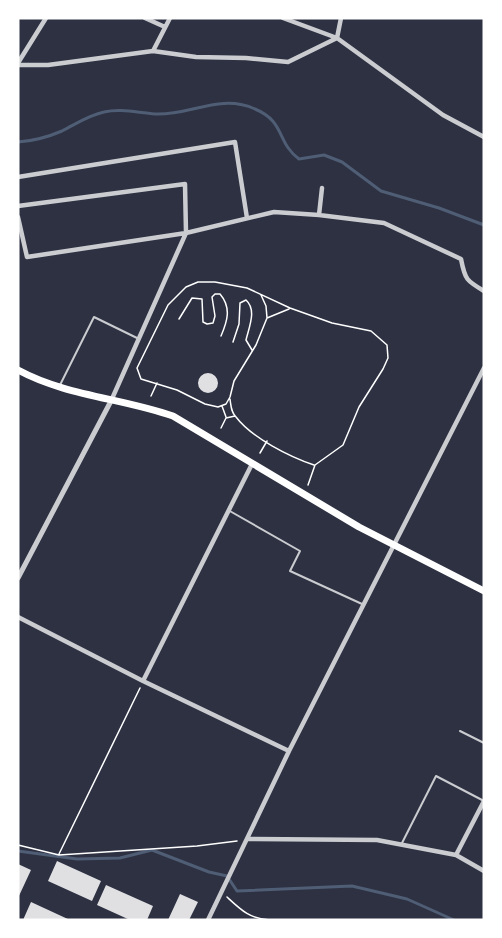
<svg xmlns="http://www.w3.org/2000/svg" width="502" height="938" font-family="Poppins,sans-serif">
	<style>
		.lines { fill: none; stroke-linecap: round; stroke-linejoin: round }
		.stream { stroke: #4f5d75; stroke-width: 3 }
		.building { fill: #e0e0e3 }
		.path { stroke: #fff; stroke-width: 1.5 }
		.service { stroke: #caccd0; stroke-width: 2 }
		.minor { stroke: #caccd0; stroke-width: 4.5 }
		.tertiary { stroke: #caccd0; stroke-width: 5 }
		.primary { stroke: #fff; stroke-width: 7 }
	</style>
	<rect width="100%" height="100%" fill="#2d3142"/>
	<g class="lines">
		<!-- stream -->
		<path class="stream" d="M18 142C33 141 48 137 62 131 76 124 89 115 104 112 121 108 138 113 155 114 189 116 220 93 255 109 286 122 276 142 299 159L324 155 342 162 381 191 439 208 484 225
			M18 851 77 859 120 858 152 850 209 872 227 876 237 891 352 886 407 899 454 920"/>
	</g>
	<!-- building -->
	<path class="building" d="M198 383a10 10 0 1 1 20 0a10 10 0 1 1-20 0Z
		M57 861 101 881 92 901 48 881Z
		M18 864 31 870 18 898Z
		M106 885 153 906 147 920H130L97 905Z
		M180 894 198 902 189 920H168Z
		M31 902 70 920H23Z"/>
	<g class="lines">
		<!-- path -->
		<path class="path" d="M261 295 266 306 267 318 256 345 234 381 230 397 226 404 218 407 205 404 177 390 141 379 137 368 168 305 186 287 198 282H215L247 288 290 308 332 323 371 331 387 345 388 358 383 369 359 407 343 445 315 465 308 485
			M267 318 289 309
			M179 319 192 298 202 299 203 322 207 324 213 323 215 316 212 297 215 294H220C232 308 227 322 221 336
			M233 342 239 324 240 303 246 300C257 310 249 327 246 340L252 350
			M151 396 157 383
			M230 399C231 406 231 412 236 417 252 438 290 457 314 465
			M222 406 226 417
			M221 428 226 418 235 416
			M260 453 267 441
			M18 845 59 855 197 846 237 841
			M59 854 140 688
			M227 897C241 910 250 919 270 920"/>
		<!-- service -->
		<path class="service" d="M60 385 94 317 137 338
			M228 510 300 551 290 571 362 604
			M460 731 484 743
			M402 843 436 776 484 801"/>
		<!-- minor -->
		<path class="minor" d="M145 18 165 27
			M283 18 337 38 443 115 484 137
			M337 38 341 18
			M153 51 170 18
			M18 63 46 18
			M18 65H48L153 51 196 57 246 58 288 62 337 38
			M18 177 235 142 247 218
			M18 206 185 184 186 233 111 401
			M319 215 322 188
			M18 217 27 257 186 233 274 212 319 215 384 223 461 259C465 280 467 281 484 291
			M18 617 143 681 289 751
			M143 681 252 464
			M248 839 377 840 456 855 484 871
			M456 855 484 801
			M208 920 289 751 484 368"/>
		<!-- tertiary -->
		<path class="tertiary" d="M18 578 111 401"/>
		<!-- primary -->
		<path class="primary" d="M18 370C66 396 122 398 173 416L359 527 484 591"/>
	</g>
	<!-- border -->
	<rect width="502" height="938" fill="none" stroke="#ffffff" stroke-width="39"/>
</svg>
